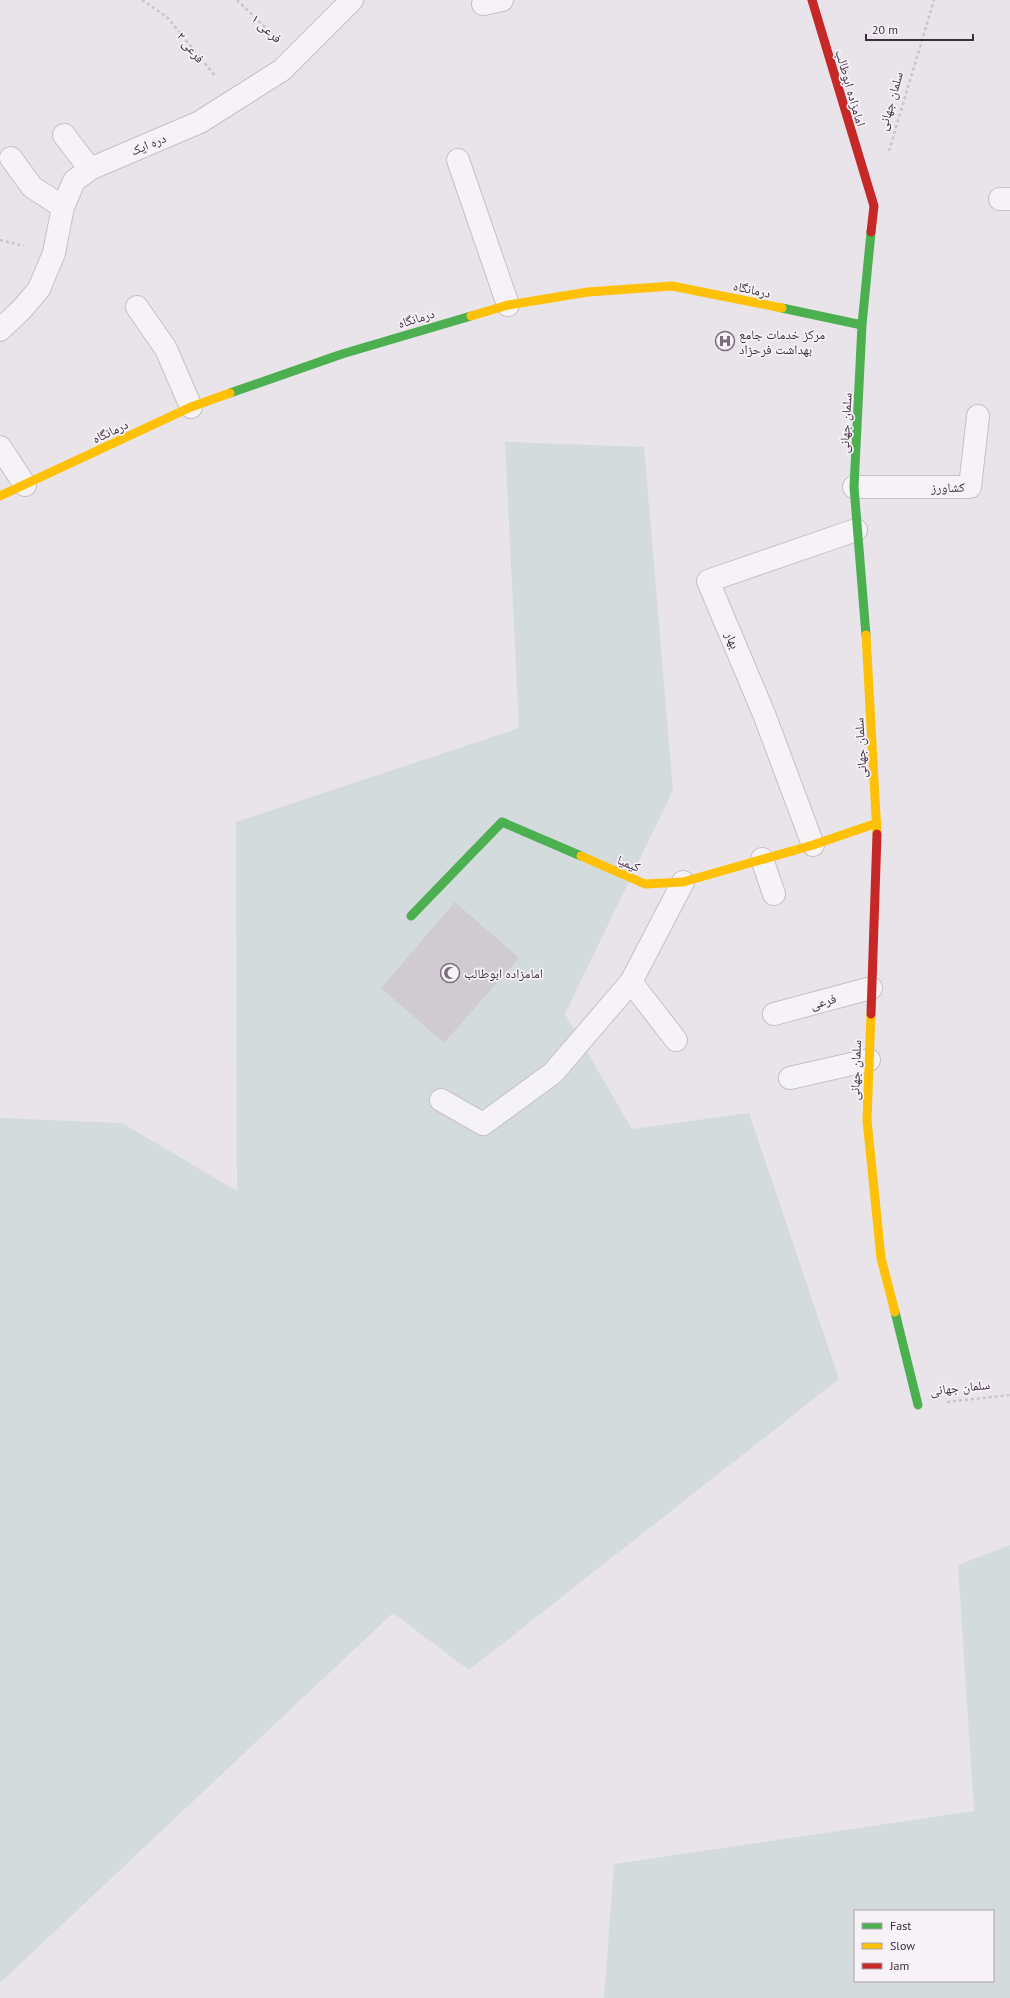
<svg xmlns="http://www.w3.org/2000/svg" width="1010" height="1998" font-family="'PT Sans','Noto Naskh Arabic',sans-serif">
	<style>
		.green { fill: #d4dbdd; fill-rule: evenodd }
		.building { fill: #d0cbd1 }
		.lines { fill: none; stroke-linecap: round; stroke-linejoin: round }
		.street-casing { stroke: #c5c1c5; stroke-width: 24 }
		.path { stroke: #c9c4c9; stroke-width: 2.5; stroke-dasharray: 3 3; stroke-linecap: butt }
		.street { stroke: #f5f3f6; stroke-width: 22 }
		.fast { stroke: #4caf50; stroke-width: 9 }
		.slow { stroke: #ffc107; stroke-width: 9 }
		.jam { stroke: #c62828; stroke-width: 9 }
		.labels { text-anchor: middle; stroke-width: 3.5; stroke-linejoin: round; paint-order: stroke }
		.street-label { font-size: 13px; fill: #3e2c41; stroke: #f6f2f7 }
		.poi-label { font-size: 13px; fill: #3e2c41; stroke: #f6f2f7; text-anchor: start }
	</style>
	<rect width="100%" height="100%" fill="#e8e4e9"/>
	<!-- green -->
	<path class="green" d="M505 442 644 447 673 790 565 1014 632 1129 749 1113 839 1379 469 1670 393 1613 0 1983V1118L122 1123 237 1191 236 822 519 728Z
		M1010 1545V1998H604L614 1864 974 1811 958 1565ZM855 1911H993V1981H855Z"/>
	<!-- building -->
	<path class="building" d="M455 902 519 958 444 1043 381 988Z"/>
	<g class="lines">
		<!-- street casing -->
		<g class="street-casing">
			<path id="street" d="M483 4 502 0
				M64 135 90 169
				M11 158 32 187 63 207
				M458 160 508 305
				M1000 199H1010
				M137 307 166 349 191 407
				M0 330 22 309 39 289 54 253 63 207 74 181 90 169 200 122 282 70 352 0
				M0 447 25 485
				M854 487H970L978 416
				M813 845 764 714 708 581 856 530
				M762 859 774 894
				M631 982 676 1040
				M774 1014 871 988
				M790 1078 869 1060
				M441 1100 483 1124 553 1073 631 982 683 882"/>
		</g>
		<!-- path -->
		<path class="path" d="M142 0 167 17 216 77
			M237 0 274 36
			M889 151 934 0
			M0 240 24 246
			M947 1402 1010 1395"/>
		<!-- street -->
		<use href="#street" class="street"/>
		<!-- fast -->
		<path class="fast" d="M782 308 862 325
			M230 393 342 354 471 316
			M866 635 854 487 862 325 871 232
			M411 916 502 822 581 856
			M895 1312 918 1405"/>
		<!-- slow -->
		<path class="slow" d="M471 316 508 305 588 292 672 286 782 308
			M0 496 191 407 230 393
			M866 635 877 834
			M581 856 645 884 683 882 813 845 877 823
			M871 1014 867 1120 881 1258 895 1312"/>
		<!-- jam -->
		<path class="jam" d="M812 0 874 206 871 232
			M871 1014 877 834"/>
	</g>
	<!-- icons -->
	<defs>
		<g id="hospital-ring" transform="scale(1)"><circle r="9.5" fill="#f6f2f7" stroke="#7a6c7c" stroke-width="1.5"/><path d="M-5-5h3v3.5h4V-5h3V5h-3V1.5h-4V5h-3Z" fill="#7a6c7c"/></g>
		<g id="mosque-ring" transform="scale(1)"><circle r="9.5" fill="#f6f2f7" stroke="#7a6c7c" stroke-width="1.5"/><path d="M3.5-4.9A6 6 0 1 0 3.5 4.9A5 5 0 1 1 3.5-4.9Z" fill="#7a6c7c"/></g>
	</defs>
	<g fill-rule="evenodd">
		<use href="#hospital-ring" x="725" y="341"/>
		<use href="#mosque-ring" x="450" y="973"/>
	</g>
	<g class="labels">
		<!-- street labels -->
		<g class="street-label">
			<text transform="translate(267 28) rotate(42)" y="5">فرعی ۱</text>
			<text transform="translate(191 47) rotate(51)" y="5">فرعی ۲</text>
			<text transform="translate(851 88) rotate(74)" y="5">امامزاده ابوطالب</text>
			<text transform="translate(890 101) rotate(-74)" y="5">سلمان جهانی</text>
			<text transform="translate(148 144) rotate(-23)" y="5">دره ایک</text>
			<text transform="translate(752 289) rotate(12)" y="5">درمانگاه</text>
			<text transform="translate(416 318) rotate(-17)" y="5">درمانگاه</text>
			<text transform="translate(845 423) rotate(-87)" y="5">سلمان جهانی</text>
			<text transform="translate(110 431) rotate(-25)" y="5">درمانگاه</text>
			<text transform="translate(948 487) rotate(-1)" y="5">کشاورز</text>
			<text transform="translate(733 640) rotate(67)" y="5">بهار</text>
			<text transform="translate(860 748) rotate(-93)" y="5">سلمان جهانی</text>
			<text transform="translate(629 863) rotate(23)" y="5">کیمیا</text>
			<text transform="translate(823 1001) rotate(-15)" y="5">فرعی</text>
			<text transform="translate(855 1070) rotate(-88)" y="5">سلمان جهانی</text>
			<text transform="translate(960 1387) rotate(-6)" y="5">سلمان جهانی</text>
		</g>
		<!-- poi labels -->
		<g class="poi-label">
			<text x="739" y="339">مركز خدمات جامع<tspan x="739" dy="15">بهداشت فرحزاد</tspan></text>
			<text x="464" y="978">امامزاده ابوطالب</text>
		</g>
	</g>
	<!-- legend -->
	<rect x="854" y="1910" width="140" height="72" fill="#f6f2f7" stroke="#aca3ae"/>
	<rect x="862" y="1923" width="20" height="6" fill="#4caf50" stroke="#aca3ae"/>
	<text x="890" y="1930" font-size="12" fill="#3e2c41">Fast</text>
	<rect x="862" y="1943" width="20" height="6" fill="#ffc107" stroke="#aca3ae"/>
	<text x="890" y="1950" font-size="12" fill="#3e2c41">Slow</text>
	<rect x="862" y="1963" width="20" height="6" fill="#c62828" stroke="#aca3ae"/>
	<text x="890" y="1970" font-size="12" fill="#3e2c41">Jam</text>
	<!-- scale -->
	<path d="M866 34v6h107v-6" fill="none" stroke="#3e2c41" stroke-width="2"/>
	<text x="872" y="34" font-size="12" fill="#3e2c41" stroke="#f6f2f7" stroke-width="3" paint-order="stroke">20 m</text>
</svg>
